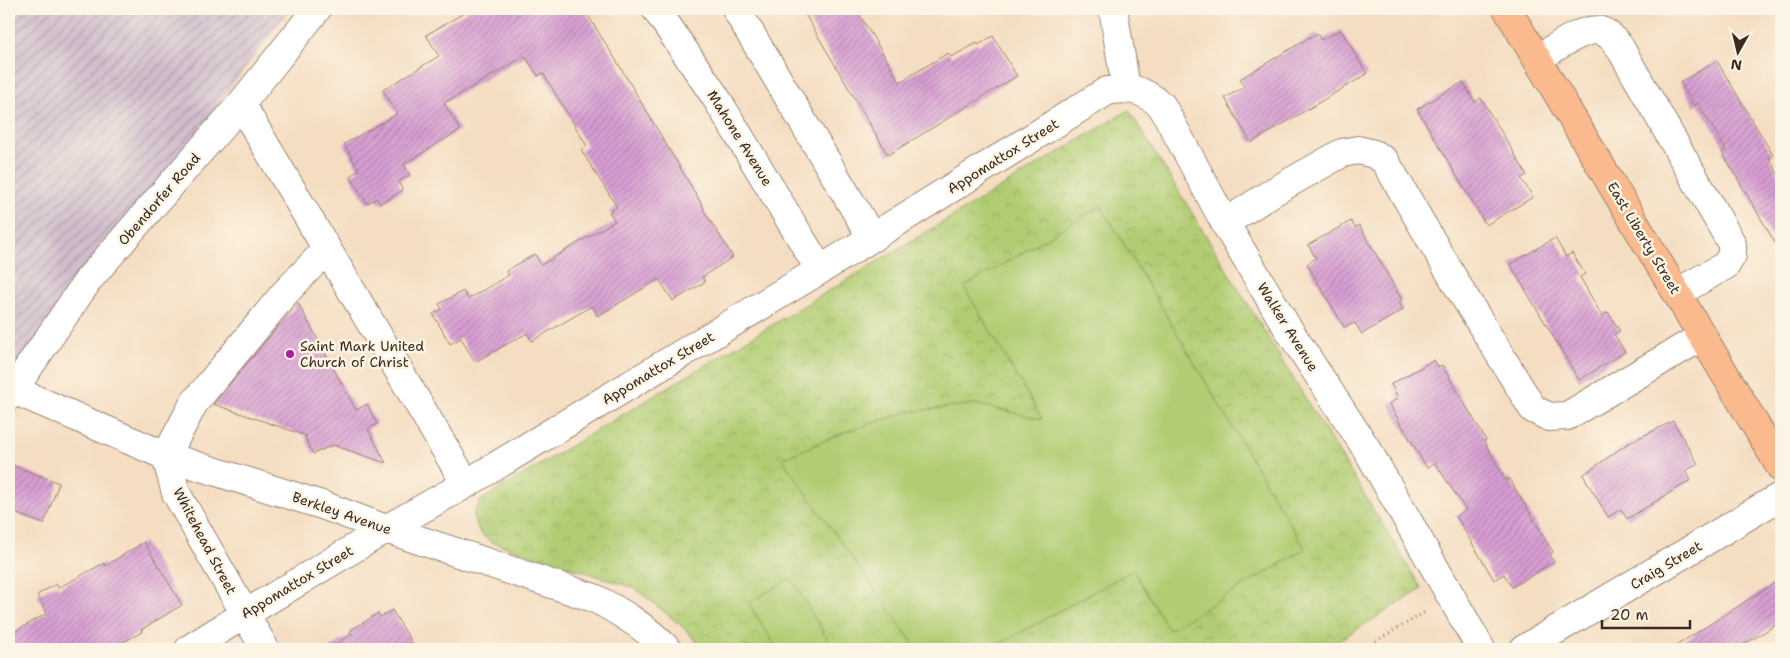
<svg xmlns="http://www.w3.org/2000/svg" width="1790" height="658" font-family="'Shantell Sans',sans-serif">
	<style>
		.industrial { fill: url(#industrial-furrows) }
		.park { fill: url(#park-crowns); stroke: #767c48 }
		.pitch { fill: #b1cd73; stroke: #767c48 }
		.building { fill: url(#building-hatch) }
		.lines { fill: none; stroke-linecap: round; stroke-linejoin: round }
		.minor-casing { stroke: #988470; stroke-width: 30 }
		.major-casing { stroke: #988470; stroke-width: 30 }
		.path { stroke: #988470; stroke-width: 3; stroke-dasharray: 1 4; stroke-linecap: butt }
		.minor { stroke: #fff; stroke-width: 28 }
		.major { stroke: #fbba8d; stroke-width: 28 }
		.poi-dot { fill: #b5179e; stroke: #fcf5e5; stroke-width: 2 }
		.labels { text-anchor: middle; stroke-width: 5; stroke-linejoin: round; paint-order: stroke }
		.street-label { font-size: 14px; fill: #3b2a1e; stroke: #fcf5e5 }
		.poi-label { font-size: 14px; fill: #3b2a1e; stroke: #fcf5e5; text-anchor: start }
	</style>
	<defs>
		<pattern id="industrial-furrows" width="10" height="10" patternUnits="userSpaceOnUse" patternTransform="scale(1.25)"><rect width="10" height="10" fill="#d0bdcc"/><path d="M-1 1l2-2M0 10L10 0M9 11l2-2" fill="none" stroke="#aa9aa5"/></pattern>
		<pattern id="park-crowns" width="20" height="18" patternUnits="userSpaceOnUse" patternTransform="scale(1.25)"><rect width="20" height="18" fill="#b1cd73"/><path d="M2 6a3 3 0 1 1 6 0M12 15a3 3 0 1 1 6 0" fill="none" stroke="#99b063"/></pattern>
		<pattern id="building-hatch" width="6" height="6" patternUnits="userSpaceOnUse" patternTransform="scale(1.25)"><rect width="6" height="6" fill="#d89ed3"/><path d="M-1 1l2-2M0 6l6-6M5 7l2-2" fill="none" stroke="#b081ab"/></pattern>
	</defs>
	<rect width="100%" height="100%" fill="#fcf5e5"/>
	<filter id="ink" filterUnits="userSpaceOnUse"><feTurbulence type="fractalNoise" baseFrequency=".02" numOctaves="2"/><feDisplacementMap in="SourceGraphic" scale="10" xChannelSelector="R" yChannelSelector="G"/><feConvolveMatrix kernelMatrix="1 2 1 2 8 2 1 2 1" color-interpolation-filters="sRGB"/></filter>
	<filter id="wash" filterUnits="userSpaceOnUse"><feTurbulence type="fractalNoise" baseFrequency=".0096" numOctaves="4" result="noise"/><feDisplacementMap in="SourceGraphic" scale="20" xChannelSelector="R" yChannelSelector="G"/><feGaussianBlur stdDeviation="1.12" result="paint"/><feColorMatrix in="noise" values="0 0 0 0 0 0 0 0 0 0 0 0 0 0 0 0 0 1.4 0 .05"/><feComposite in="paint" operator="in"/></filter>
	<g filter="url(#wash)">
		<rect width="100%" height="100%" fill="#f4ddc1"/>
		<!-- industrial -->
		<path class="industrial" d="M9 9H289L9 387Z"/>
		<!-- park -->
		<path class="park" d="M1129 110 1422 589 1325 649H703L683 627 635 588 491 542 480 533 473 516 481 500Z"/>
		<!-- pitch -->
		<path class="pitch" d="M1101 206 1305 549 1169 630 1133 570 991 649H917L782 459 845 432 908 412 975 404 1042 419 964 287Z
			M791 578 833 649H777L749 603Z"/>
		<g id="blocks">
			<!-- building -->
			<path class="building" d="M471 9H584L616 60 704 208 703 209 733 257 702 277 705 282 673 301 659 279 598 316 592 306 532 341 527 333 475 362 461 338 450 344 433 314 442 309 439 304 463 291 468 299 509 275 506 271 535 254 541 265 615 221 609 212 617 207 581 150 587 146 543 73 538 76 525 56 444 103 460 130 404 164 410 175 398 182 403 190 380 204 376 198 367 204 350 176 359 170 344 144 397 114 383 90 439 56 426 35Z
				M802 9H856L900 82 948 53 951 57 977 43 978 45 993 36 1017 76 888 155Z
				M1341 30 1367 74 1251 143 1225 98 1244 87 1240 79 1317 33 1321 40Z
				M1717 61 1773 155 1769 158 1781 179V253L1722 152 1726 150 1698 103 1694 106 1680 82Z
				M1463 82 1475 102 1481 98 1527 175 1521 178 1533 197 1486 225 1417 109Z
				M1351 221 1355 228 1359 225 1385 270 1402 300 1399 302 1403 310 1362 334 1355 323 1344 327 1307 264 1316 258 1308 245Z
				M1555 238 1566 257 1572 253 1585 274 1580 277 1602 316 1608 312 1620 331 1614 334 1625 352 1579 380 1510 264Z
				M298 303 356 410 367 404 377 424 368 429 386 463 333 445 313 454 305 437 307 436 213 404Z
				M1434 360 1438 367 1442 365 1486 440 1484 441 1506 481 1509 478 1553 552 1550 555 1554 562 1512 587 1504 574 1494 580 1456 516 1466 510 1435 463 1427 468 1389 404 1398 398 1391 384Z
				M1673 421 1698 464 1685 471 1691 480 1627 519 1621 509 1608 517 1583 475 1627 444Z
				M9 464 59 483 44 524 9 511Z
				M144 542 182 605 141 630 142 632 110 649H9V635L47 613 37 595 56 584 58 588 104 563 105 566Z
				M1781 579V622L1736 649H1671Z
				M392 610 416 649H327L352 634 350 631 378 613 380 617Z"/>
		</g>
	</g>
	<g filter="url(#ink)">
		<use href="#blocks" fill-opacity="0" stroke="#988470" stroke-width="1"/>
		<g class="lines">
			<!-- minor casing -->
			<g class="minor-casing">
				<path id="minor" d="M656 9 715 96 820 270
					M736 9 872 238
					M1113 9 1126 88
					M1537 59C1553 50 1583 26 1601 31 1609 33 1614 40 1619 46L1732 244V255L1726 265 1677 293
					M241 104 466 484
					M1225 223 1273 192 1342 153 1358 150 1374 154 1385 161 1459 288 1533 409 1549 417 1567 416 1703 336
					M9 388 166 456 325 506 386 529 594 598C621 612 646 627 667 649
					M9 396 89 279 241 104 317 9
					M189 649 245 614 386 529 466 484 820 270 1107 91C1133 87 1142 89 1162 106L1225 223 1287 327 1368 451 1481 649
					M265 649 176 493 166 456 194 403 284 294 327 249
					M1524 649 1781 496"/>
			</g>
			<!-- major casing -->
			<g class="major-casing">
				<path id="major" d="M1507 9 1781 468"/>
			</g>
			<!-- path -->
			<path class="path" d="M1363 649 1427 611"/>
			<!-- minor -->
			<use href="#minor" class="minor"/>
			<!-- major -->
			<use href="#major" class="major"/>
		</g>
	</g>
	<!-- markers -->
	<circle class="poi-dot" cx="290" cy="354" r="5"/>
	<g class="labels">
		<!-- street labels -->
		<g class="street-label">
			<text transform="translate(740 138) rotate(58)" y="5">Mahone Avenue</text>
			<text transform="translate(1003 156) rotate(-32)" y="5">Appomattox Street</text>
			<text transform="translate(159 199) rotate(-49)" y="5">Obendorfer Road</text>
			<text transform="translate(1644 238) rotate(59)" y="5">East Liberty Street</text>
			<text transform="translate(1288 327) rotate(58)" y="5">Walker Avenue</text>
			<text transform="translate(658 368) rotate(-31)" y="5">Appomattox Street</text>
			<text transform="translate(342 513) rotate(19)" y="5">Berkley Avenue</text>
			<text transform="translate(205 541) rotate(62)" y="5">Whitehead Street</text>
			<text transform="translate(1666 565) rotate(-31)" y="5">Craig Street</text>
			<text transform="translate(297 582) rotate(-31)" y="5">Appomattox Street</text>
		</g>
		<!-- poi labels -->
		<g class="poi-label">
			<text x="300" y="351">Saint Mark United<tspan x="300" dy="16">Church of Christ</tspan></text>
		</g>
	</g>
	<!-- margin -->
	<rect width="1790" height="658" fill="none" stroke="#fcf5e5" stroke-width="30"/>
	<!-- north arrow -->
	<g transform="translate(1738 52) rotate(188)" stroke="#fcf5e5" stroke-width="4" paint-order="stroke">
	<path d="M0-4L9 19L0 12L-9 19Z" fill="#3b2a1e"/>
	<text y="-8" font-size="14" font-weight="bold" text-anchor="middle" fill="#3b2a1e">N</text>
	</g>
	<!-- scale -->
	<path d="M1602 620v8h88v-8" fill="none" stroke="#3b2a1e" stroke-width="2.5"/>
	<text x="1610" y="620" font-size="15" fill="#3b2a1e" stroke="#fcf5e5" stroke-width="4" paint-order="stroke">20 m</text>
</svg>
